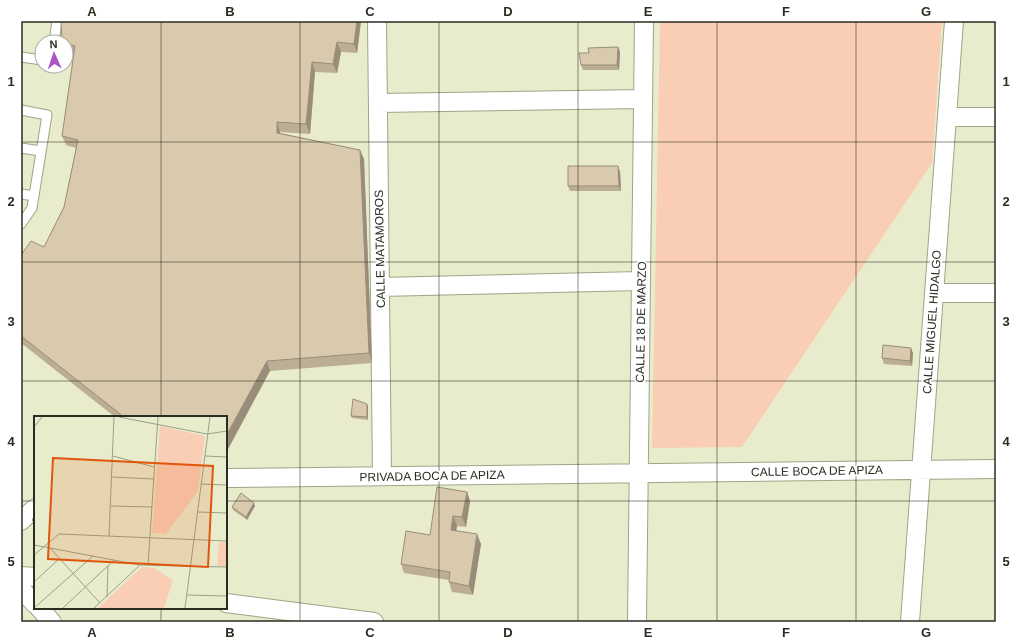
<svg xmlns="http://www.w3.org/2000/svg" width="1017" height="643" font-family="Arial,sans-serif">
	<style>
		.park { fill: #faceb5 }
		.lines { fill: none; stroke-linecap: round; stroke-linejoin: round }
		.service-casing { stroke: #a0a486; stroke-width: 11 }
		.minor-casing { stroke: #a0a486; stroke-width: 20 }
		.service { stroke: #fff; stroke-width: 9 }
		.minor { stroke: #fff; stroke-width: 18 }
		.wall { fill: #bbae95 }
		.shaded-wall { fill: #998d79 }
		.building { fill: #dacaad; stroke: #998d79 }
		.grid { fill: none; stroke: #2b2d21; stroke-width: 1; stroke-opacity: 0.55 }
		.labels { text-anchor: middle; stroke-width: 3.5; stroke-linejoin: round; paint-order: stroke }
		.street-label { font-size: 12px; fill: #2b2d21; stroke: #fff }
		.inset-road { fill: none; stroke: #9ca088; stroke-width: 1 }
		.view { fill: #df570d; fill-opacity: 0.15; stroke: #df570d; stroke-width: 2 }
		.inset-edge { fill: none; stroke: #2b2d21; stroke-width: 2 }
		.neatline { fill: none; stroke: #2b2d21; stroke-width: 1.5 }
		.grid-label { font-size: 13px; text-anchor: middle; font-weight: bold; fill: #2b2d21 }
	</style>
	<rect width="100%" height="100%" fill="#e8eccc"/>
	<!-- park -->
	<path class="park" d="M660 21H942L932 163 742 447 652 448Z"/>
	<g class="lines">
		<!-- service casing -->
		<g class="service-casing">
			<path id="service" d="M54 42 57 21
				M21 57 42 60
				M21 110 47 115 32 208 21 224
				M21 148 41 151
				M21 194 34 196"/>
		</g>
		<!-- minor casing -->
		<g class="minor-casing">
			<path id="minor" d="M377 21 382 476
				M378 103 643 99
				M947 117H996
				M380 287 641 281
				M934 293H996
				M226 478 996 469
				M21 521 35 508
				M21 576 35 577
				M21 589 35 604
				M226 603 374 622
				M39 608 52 622
				M637 622 644 21
				M910 622 954 21"/>
		</g>
		<!-- service -->
		<use href="#service" class="service"/>
		<!-- minor -->
		<use href="#minor" class="minor"/>
	</g>
	<!-- wall -->
	<path class="wall" d="M61 21H361L357 53 341 52 337 73 315 72 310 134 280 132V133L360 150 364 159 372 363 270 371 226 417H115L21 343V255L44 247 64 207 76 148 66 145 62 136 74 55 66 53V42Z
		M618 47 620 52 619 70H583L581 65Z
		M620 171 621 191H570L568 186Z
		M913 353 912 366 884 364 882 358Z
		M367 404 368 407V420L352 418 351 416Z
		M467 492 470 501 466 527 457 526 456 530 481 544 473 595 452 592 449 582V580L404 573 401 564 430 535Z
		M254 503 255 506 247 520 233 510 232 507Z
		M35 515V528L32 520Z"/>
	<!-- shaded-wall -->
	<path class="shaded-wall" d="M357 21H361L357 53 354 44Z
		M337 42 341 52 337 73 333 64Z
		M618 47 620 52 619 70 617 65Z
		M312 62 315 72 310 134 306 124Z
		M277 122 280 132V142L277 133Z
		M360 150 364 159 372 363 369 353Z
		M618 166 620 171 621 191 619 186Z
		M911 348 913 353 912 366 910 361Z
		M267 361 270 371 226 453V436Z
		M367 404 368 407V420L367 417Z
		M467 492 470 501 466 527 462 517Z
		M254 503 255 506 247 520 246 517Z
		M453 516 457 526 455 539 451 530Z
		M477 534 481 544 473 595 469 586Z"/>
	<!-- building -->
	<path class="building" d="M61 21H357L354 44 337 42 333 64 312 62 306 124 277 122V133L360 150 369 353 267 361 226 436V417H124L21 336V255L31 241 44 247 64 207 78 140 62 136 75 46 66 44V42H62Z
		M618 47 617 65H581L579 53H589L588 48Z
		M568 166H618L619 186H568Z
		M883 345 911 348 910 361 882 358Z
		M353 399 367 404V417L351 416Z
		M437 487 467 492 462 517 453 516 451 530 477 534 469 586 449 582 450 572 401 564 406 531 430 535Z
		M241 493 254 503 246 517 232 507Z
		M35 515V523L32 520Z"/>
	<!-- grid -->
	<path class="grid" d="M161 21V417M300 21V622M439 21V622M578 21V622M717 21V622M856 21V622M21 142H996M21 262H996M21 381H996M21 501H35M226 501H996M161 608V622"/>
	<g class="labels">
		<!-- street labels -->
		<g class="street-label">
			<text transform="translate(380 249) rotate(-91)" y="4">CALLE MATAMOROS</text>
			<text transform="translate(641 322) rotate(-89)" y="4">CALLE 18 DE MARZO</text>
			<text transform="translate(932 322) rotate(-86)" y="4">CALLE MIGUEL HIDALGO</text>
			<text transform="translate(817 471) rotate(-1)" y="4">CALLE BOCA DE APIZA</text>
			<text transform="translate(432 476) rotate(-1)" y="4">PRIVADA BOCA DE APIZA</text>
		</g>
	</g>
	<!-- overview -->
	<g transform="translate(34 416)">
		<rect width="193" height="193" fill="#e8eccc"/>
		<path d="M126 10 171 20 164 75 132 118 118 117ZM185 126H193V150H183ZM108 151 120 152 139 164 130 192H64Z" fill="#faceb5"/>
		<path class="inset-road" d="M85 1 173 18 193 15M0 11 8 1M79 40 120 51M171 40 193 41M78 61 120 63M167 68 193 69M77 90 118 91M164 96 193 97M75 120 80 1M0 129 106 149 193 151M16 132 66 187M0 139 25 118 193 125M114 149 124 1M0 166 25 143M153 179 193 180M73 181 74 150M0 192 59 140M29 192 80 144M60 192 106 149M151 192 176 1"/>
		<path class="view" d="M19 42 179 50 174 151 14 143Z"/>
		<rect width="193" height="193" class="inset-edge"/>
	</g>
	<!-- border -->
	<rect width="1017" height="643" fill="none" stroke="#ffffff" stroke-width="44"/>
	<!-- north arrow -->
	<g transform="translate(54 54) rotate(357)"><circle r="19" fill="#ffffff" stroke="#aaaba6"/>
	<path d="M0-3L7 15L0 10L-7 15Z" fill="#ab55c4"/>
	<text y="-6" font-size="11" font-weight="bold" text-anchor="middle" fill="#2b2d21">N</text>
	</g>
	<rect x="22" y="22" width="973" height="599" class="neatline"/>
	<g class="grid-label">
		<text x="92" y="16">A</text>
		<text x="230" y="16">B</text>
		<text x="370" y="16">C</text>
		<text x="508" y="16">D</text>
		<text x="648" y="16">E</text>
		<text x="786" y="16">F</text>
		<text x="926" y="16">G</text>
		<text x="11" y="86">1</text>
		<text x="1006" y="86">1</text>
		<text x="11" y="206">2</text>
		<text x="1006" y="206">2</text>
		<text x="11" y="326">3</text>
		<text x="1006" y="326">3</text>
		<text x="11" y="446">4</text>
		<text x="1006" y="446">4</text>
		<text x="11" y="566">5</text>
		<text x="1006" y="566">5</text>
		<text x="92" y="637">A</text>
		<text x="230" y="637">B</text>
		<text x="370" y="637">C</text>
		<text x="508" y="637">D</text>
		<text x="648" y="637">E</text>
		<text x="786" y="637">F</text>
		<text x="926" y="637">G</text>
	</g>
</svg>
